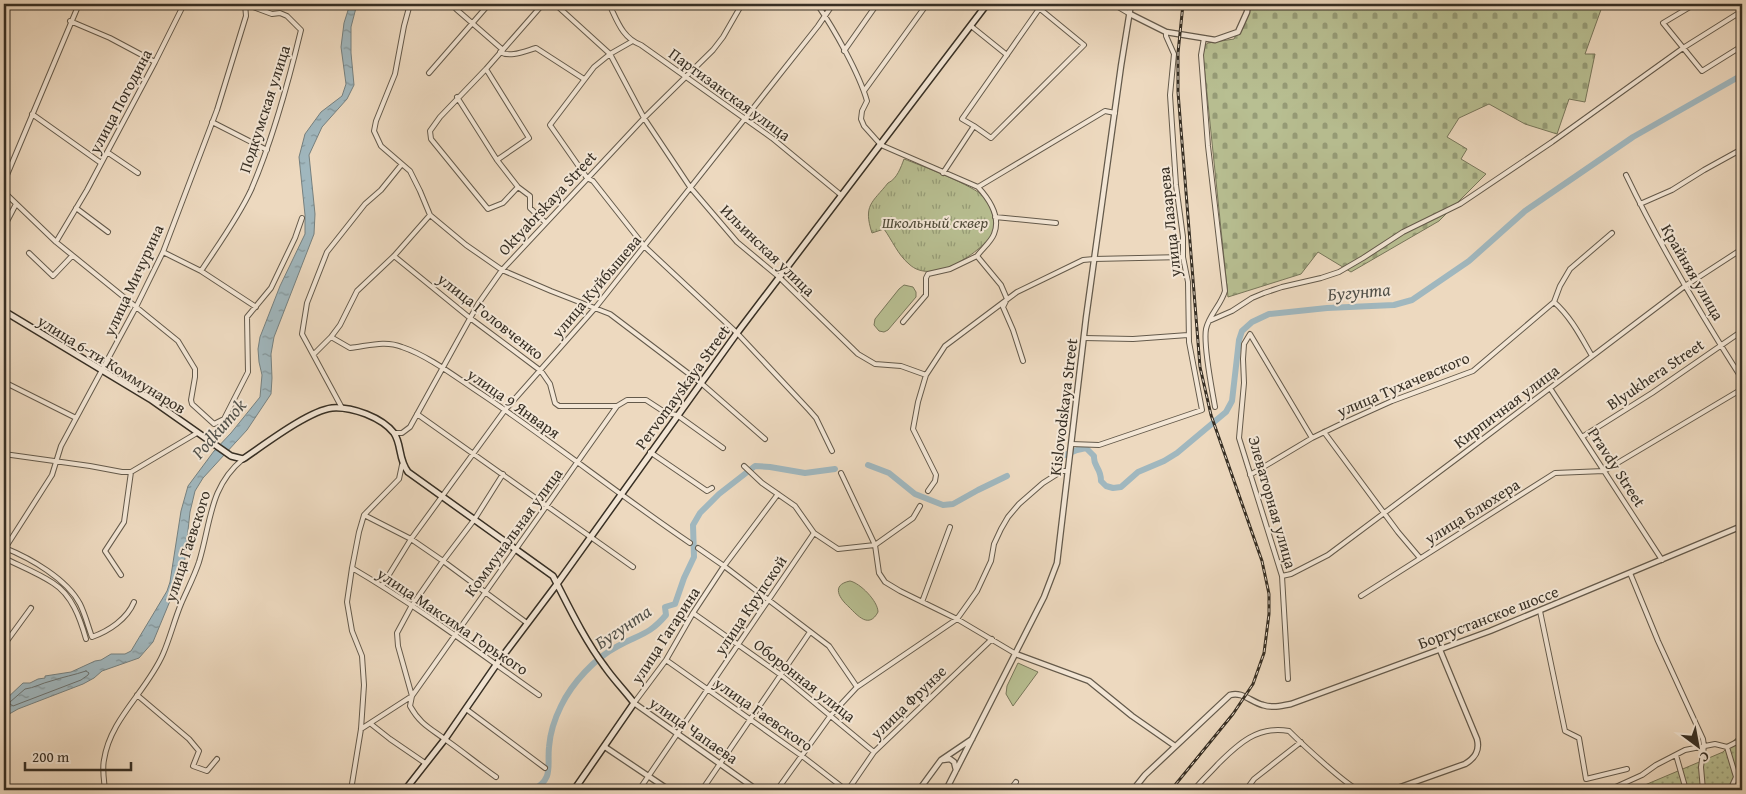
<svg xmlns="http://www.w3.org/2000/svg" width="1746" height="794" font-family="'Gentium Book Plus',serif">
	<style>
		.grass { fill: #b8bf92; stroke: #78775b }
		.cemetery { fill: url(#cemetery-stones); stroke: #78775b }
		.park { fill: url(#park-tufts); stroke: #78775b }
		.garden { fill: url(#garden-dots); stroke: #78775b }
		.water { fill: url(#water-ripples); stroke: #768180 }
		.lines { fill: none; stroke-linecap: round; stroke-linejoin: round }
		.shore { stroke: #6c7371; stroke-width: 1 }
		.river { stroke: #a0b7be; stroke-width: 6 }
		.minor-casing { stroke: #645a4b; stroke-width: 6 }
		.tertiary-casing { stroke: #645a4b; stroke-width: 7 }
		.secondary-casing { stroke: #372f24; stroke-width: 8 }
		.minor { stroke: #f3e6d5; stroke-width: 4 }
		.tertiary { stroke: #f3e6d5; stroke-width: 4.5 }
		.secondary { stroke: #f3e6d5; stroke-width: 5 }
		.rail-casing { stroke: #372f24; stroke-width: 3 }
		.rail { stroke: #f3e6d5; stroke-width: 1; stroke-dasharray: 4; stroke-linecap: butt }
		.labels { text-anchor: middle; stroke-width: 4; stroke-linejoin: round; paint-order: stroke }
		.street-label { font-size: 16px; fill: #372f24; stroke: #f3e6d5 }
		.park-label { font-size: 16px; font-style: italic; fill: #514c3a; stroke: #f3e6d5 }
		.water-label { font-size: 18px; font-style: italic; fill: #51514a; stroke: #f3e6d5 }
	</style>
	<defs>
		<pattern id="cemetery-stones" width="16" height="16" patternUnits="userSpaceOnUse" patternTransform="scale(1.25)"><rect width="16" height="16" fill="#b8bf92"/><path d="M2 7V4a2 2 0 0 1 4 0v3zM10 15v-3a2 2 0 0 1 4 0v3z" fill="#969c77"/></pattern>
		<pattern id="park-tufts" width="24" height="20" patternUnits="userSpaceOnUse" patternTransform="scale(1.25)"><rect width="24" height="20" fill="#b8bf92"/><path d="M3 7l-1-3M5 7V3M7 7l1-3M15 17l-1-3M17 17v-4M19 17l1-3" fill="none" stroke="#969c77"/></pattern>
		<pattern id="garden-dots" width="8" height="8" patternUnits="userSpaceOnUse" patternTransform="scale(1.25)"><rect width="8" height="8" fill="#b8bf92"/><path d="M2 2h.1M6 6h.1" fill="none" stroke="#969c77" stroke-width="1.8" stroke-linecap="round"/></pattern>
		<pattern id="water-ripples" width="26" height="14" patternUnits="userSpaceOnUse" patternTransform="scale(1.25)"><rect width="26" height="14" fill="#a0b7be"/><path d="M2 4q2-2 4 0t4 0M15 11q2-2 4 0t4 0" fill="none" stroke="#83959a"/></pattern>
	</defs>
	<rect width="100%" height="100%" fill="#edd9bf"/>
	<filter id="stains"><feTurbulence type="fractalNoise" baseFrequency=".004" numOctaves="4"/><feColorMatrix values="0 0 0 0 .2 0 0 0 0 .09 0 0 0 0 .02 0 0 0 .5 -.17"/></filter>
	<radialGradient id="worn" r=".72"><stop offset=".6" stop-color="#630" stop-opacity="0"/><stop offset="1" stop-color="#630" stop-opacity=".3"/></radialGradient>
	<!-- grass -->
	<path class="grass" d="M904 285 913 287 916 292V297L888 330 884 332 879 331 874 325 875 319 899 289Z
		M850 581C860 583 878 601 878 612 869 629 858 616 849 607 840 599 830 585 850 581Z
		M1018 663 1038 672 1013 706 1006 694 1007 686Z"/>
	<!-- cemetery -->
	<path class="cemetery" d="M1252 4H1603L1585 54H1595L1585 102 1569 99 1557 134 1525 124 1489 104 1459 118 1447 137 1467 149 1461 159 1486 174 1439 221 1351 272 1318 252 1301 274 1228 297 1203 55 1205 45 1208 43 1234 39Z"/>
	<!-- park -->
	<path class="park" d="M904 159C920 165 975 186 984 197 993 208 995 221 993 234 978 254 932 286 909 264 898 255 892 240 884 229L872 233C863 205 872 203 888 183 897 179 901 167 904 159Z"/>
	<!-- garden -->
	<path class="garden" d="M1742 732V790H1633L1723 752Z"/>
	<!-- water -->
	<path class="water" d="M350 4H357L351 27V53L354 85 347 99 322 127 309 155 315 214 314 234 274 337 271 354 272 378 271 394 247 430 203 478 195 491 190 512 184 567 153 642 139 658 102 671 94 678 83 684 18 709 4 717V701L23 683H30L38 679 45 678V676L71 672 95 661 101 660 111 654H125L131 651 167 591 170 582 181 511 188 486 214 451 231 433 260 397 262 375 259 362 258 349 260 337 280 286 305 234V215L299 157 305 134 321 112 342 96 346 84 341 47 344 23Z"/>
	<g class="lines">
		<!-- shore -->
		<path class="shore" d="M86 671 89 673 88 675 81 680 13 706 10 704V702L25 689C34 688 42 683 51 681 63 677 74 675 86 671Z"/>
		<!-- river -->
		<path class="river" d="M1060 457 1077 450 1086 448 1094 456C1093 467 1101 467 1101 481L1106 486 1113 488 1121 487 1138 472 1164 461 1177 453 1226 412 1232 401 1239 340 1242 331 1252 322 1269 314 1327 308 1394 305 1412 300 1469 261 1525 211 1633 137 1742 75
			M868 465 889 473 915 494 943 505 953 504 978 490 1007 476
			M533 790C554 779 547 766 549 747 550 734 555 718 561 706 572 683 595 658 618 646 640 634 649 635 666 615L665 607 675 604 684 578 694 557 693 525 700 513 719 494 755 466 770 467 805 473 835 469"/>
		<!-- minor casing -->
		<g class="minor-casing">
			<path id="minor" d="M410 4 404 26 395 74 376 121 374 131 381 146 410 171 420 191 430 215 466 245 502 270 551 291 610 314 701 383 765 439
				M555 4 610 54 644 118 690 187 737 242 779 277 858 354 875 364 901 366 926 375
				M609 4C617 20 622 38 641 45L772 138 841 195
				M817 4C834 29 859 73 867 101L862 111 861 119 864 126 881 145 978 187 1105 111 1115 113
				M1113 4 1130 14
				M1695 4 1663 23 1702 71 1742 46
				M456 9 503 50
				M612 9 618 4
				M70 21 110 38 155 62
				M971 26 1007 55
				M1204 38 1201 55 1208 146 1225 291C1221 305 1209 315 1206 329 1203 346 1212 389 1215 407
				M631 42 610 54 594 67 550 125 587 178 593 181 645 247 737 333 809 410 816 418 832 451
				M844 51 877 4
				M500 52C510 58 525 51 536 48L584 79
				M486 69 529 138 497 160
				M429 73 489 4
				M864 91 927 4
				M457 97 497 160 518 187 530 196V208L545 222
				M32 114 101 163
				M212 122 267 150
				M974 126 962 119 1039 9
				M107 152 138 173
				M943 173 974 126 991 138 1084 45 1034 4
				M1626 175C1660 246 1700 313 1742 379
				M4 182 79 4
				M518 187 503 203 488 209 431 139 430 131 440 117 486 69 543 4
				M4 192 56 242 178 341 195 369V377L191 400 192 404 214 424 224 419 248 372 247 317 271 288 295 238 302 218
				M1640 204 1672 190 1704 170 1742 149
				M76 208 108 232
				M995 217 1056 223
				M4 227 16 204
				M56 242 87 190 155 62 184 4
				M163 252 201 271 256 307
				M29 253 53 276 72 256
				M394 256 470 318 541 371 550 384 555 403 559 406H617L627 400H646L666 413 677 415 723 448
				M977 256C982 249 991 242 994 234 1001 217 989 199 978 187
				M201 271C218 245 238 218 251 190 273 139 288 84 301 30L287 16 280 13 272 14 245 4
				M1554 302C1571 317 1581 337 1592 356
				M1209 321 1232 311 1252 298 1264 293 1282 287 1321 278 1339 272 1363 258 1403 232 1460 204 1552 142 1683 48 1742 11
				M903 322 926 295V278L928 274 950 269 977 256 1001 285 1007 299 1003 307 1013 330 1023 361
				M331 337 340 325 357 291 394 256 430 215
				M1084 338 1133 339 1188 335
				M314 354 331 337 350 348C368 346 385 340 402 347 429 356 457 378 480 393 552 441 619 495 690 543
				M4 382 76 418
				M1550 388 1662 560
				M342 408 302 334 307 303 327 252 365 204 381 190 402 164
				M417 414 633 567
				M1324 432 1398 532 1420 558
				M394 433H402L410 427 478 304 502 270 644 118 713 50 723 37 742 4
				M1582 437 1652 393 1742 331
				M1071 444 1099 445 1202 410 1189 342 1188 282 1183 257V237L1176 185 1170 95 1174 54 1166 36V32
				M650 452 707 491 712 488
				M4 454 90 466 122 472H131L197 433
				M744 466 762 483 795 506 814 533 838 549 875 545 913 518 920 506
				M841 473 875 545 879 573 885 582 900 591 957 619 1016 654
				M1250 475 1312 438 1341 424 1392 401 1473 371 1554 302 1560 286 1570 269 1612 233
				M928 491 935 481 936 475 913 429 918 402 926 375 945 346 1017 292 1083 260 1094 259 1183 257
				M364 515 411 539 443 561 527 623
				M5 548C30 558 67 579 80 604 85 614 88 626 92 637 109 631 127 619 134 602
				M698 548 724 566 829 646 857 687
				M4 550 52 475 61 446 136 307 163 252 217 110 246 16 245 4
				M4 558C20 566 38 573 53 583 72 595 80 618 86 639
				M352 568C417 606 478 652 539 695
				M1630 573 1658 641 1703 739 1704 746 1701 767 1703 790
				M121 575 105 551 124 522 131 472
				M1282 576 1291 574 1328 555 1463 454 1685 286 1742 249
				M382 586 411 539 505 410 596 307 818 26 833 4
				M1361 596 1555 473 1604 471 1742 389
				M922 602 950 527
				M1540 611 1565 731 1579 738 1586 779 1627 769
				M693 613 781 675 874 752
				M4 645 31 608
				M666 660 802 756 846 790
				M1288 679 1282 576 1239 438 1244 383 1243 359 1244 344 1250 334 1312 438
				M137 695 189 739 199 751 193 766 207 771 217 759
				M634 703 666 660 693 613 724 566 778 494
				M466 709 545 768
				M371 724 390 739 425 763
				M361 729 412 696 617 406
				M1727 747 1736 777 1730 790
				M1676 755 1686 790
				M496 777C479 765 463 752 446 740 430 728 420 724 410 706L412 696 398 646 397 633 411 607 443 561 474 520 503 474
				M105 790C104 780 102 769 104 760 110 719 147 691 163 654 170 638 174 621 181 604 187 590 194 577 199 562 211 523 209 487 243 459
				M351 790 361 729 364 685 362 656 352 631 347 602 352 568 359 532 364 515 399 479 402 465
				M639 790 814 533
				M702 790 810 632
				M777 790 831 715 857 687 957 619 977 591 991 561 994 544 1001 529 1008 517 1019 504 1043 483 1062 471H1068
				M848 790 874 752 992 639
				M1010 790 1016 782
				M1131 790 1137 785
				M1194 790C1201 781 1210 773 1218 764 1238 744 1258 725 1289 731 1301 743 1347 786 1359 790
				M1246 790 1254 779 1301 742
				M1609 790 1642 775 1656 765 1685 750 1715 744 1727 747 1737 742 1742 737"/>
		</g>
		<!-- tertiary casing -->
		<g class="tertiary-casing">
			<path id="tertiary" d="M1130 14 1166 32 1215 40 1238 32 1247 12 1248 4
				M1016 654 1089 681 1132 716 1175 746
				M634 703 757 790
				M605 747 669 790
				M942 760 950 759 954 762 956 770
				M919 790 941 760 972 739
				M946 790 1044 597 1057 563 1086 318 1121 66 1131 4
				M1136 790 1137 785 1145 775 1230 695C1242 691 1251 702 1263 705 1272 708 1281 706 1291 704L1490 631 1742 526
				M1392 790 1465 764C1475 758 1480 751 1477 739L1440 650"/>
		</g>
		<!-- secondary casing -->
		<g class="secondary-casing">
			<path id="secondary" d="M4 311 150 399 231 456 243 459C264 445 308 411 332 408 344 407 355 410 366 414 376 418 387 424 394 433 402 445 398 459 408 472L553 576C569 607 584 639 605 667 614 680 625 691 634 703L574 790
				M405 790 445 739 496 665 557 584 737 333 987 4"/>
		</g>
		<!-- minor -->
		<use href="#minor" class="minor"/>
		<!-- tertiary -->
		<use href="#tertiary" class="tertiary"/>
		<!-- secondary -->
		<use href="#secondary" class="secondary"/>
		<!-- rail casing -->
		<g class="rail-casing">
			<path id="rail" d="M1171 790 1233 714 1253 684 1264 653 1269 614V594L1262 561 1211 415 1200 367 1178 92V53L1183 4"/>
		</g>
		<!-- rail -->
		<use href="#rail" class="rail"/>
	</g>
	<g class="labels">
		<!-- street labels -->
		<g class="street-label">
			<text transform="translate(730 94) rotate(36)" y="6">Партизанская улица</text>
			<text transform="translate(120 101) rotate(-62)" y="6">улица Погодина</text>
			<text transform="translate(264 109) rotate(-72)" y="6">Подкумская улица</text>
			<text transform="translate(547 203) rotate(-47)" y="6">Oktyabrskaya Street</text>
			<text transform="translate(1169 222) rotate(-96)" y="6">улица Лазарева</text>
			<text transform="translate(768 250) rotate(44)" y="6">Ильинская улица</text>
			<text transform="translate(1693 272) rotate(60)" y="6">Крайняя улица</text>
			<text transform="translate(133 280) rotate(-65)" y="6">улица Мичурина</text>
			<text transform="translate(596 286) rotate(-50)" y="6">улица Куйбышева</text>
			<text transform="translate(491 316) rotate(38)" y="6">улица Головченко</text>
			<text transform="translate(112 364) rotate(32)" y="6">улица 6-ти Коммунаров</text>
			<text transform="translate(1655 374) rotate(-34)" y="6">Blyukhera Street</text>
			<text transform="translate(1403 384) rotate(-23)" y="6">улица Тухачевского</text>
			<text transform="translate(682 387) rotate(-54)" y="6">Pervomayskaya Street</text>
			<text transform="translate(514 403) rotate(35)" y="6">улица 9 Января</text>
			<text transform="translate(1506 406) rotate(-37)" y="6">Кирпичная улица</text>
			<text transform="translate(1063 407) rotate(-83)" y="6">Kislovodskaya Street</text>
			<text transform="translate(1617 467) rotate(57)" y="6">Pravdy Street</text>
			<text transform="translate(1273 502) rotate(74)" y="6">Элеваторная улица</text>
			<text transform="translate(1472 511) rotate(-32)" y="6">улица Блюхера</text>
			<text transform="translate(513 532) rotate(-54)" y="6">Коммунальная улица</text>
			<text transform="translate(187 546) rotate(-72)" y="6">улица Гаевского</text>
			<text transform="translate(750 605) rotate(-56)" y="6">улица Крупской</text>
			<text transform="translate(1488 617) rotate(-21)" y="6">Боргустанское шоссе</text>
			<text transform="translate(453 621) rotate(34)" y="6">улица Максима Горького</text>
			<text transform="translate(665 635) rotate(-57)" y="6">улица Гагарина</text>
			<text transform="translate(805 680) rotate(38)" y="6">Оборонная улица</text>
			<text transform="translate(908 702) rotate(-44)" y="6">улица Фрунзе</text>
			<text transform="translate(764 714) rotate(35)" y="6">улица Гаевского</text>
			<text transform="translate(694 730) rotate(35)" y="6">улица Чапаева</text>
		</g>
		<!-- park labels -->
		<g class="park-label">
			<text x="935" y="228">Школьный сквер</text>
		</g>
		<!-- water labels -->
		<g class="water-label">
			<text transform="translate(1359 292) rotate(-5)" y="6">Бугунта</text>
			<text transform="translate(219 429) rotate(-49)" y="6">Podkumok</text>
			<text transform="translate(623 627) rotate(-34)" y="6">Бугунта</text>
		</g>
	</g>
	<!-- margin -->
	<rect width="1746" height="794" fill="none" stroke="#edd9bf" stroke-width="20"/>
	<rect x="5" y="5" width="1736" height="784" fill="none" stroke="#372f24" stroke-width="2.5"/>
	<rect x="10" y="10" width="1726" height="774" fill="none" stroke="#372f24"/>
	<!-- north arrow -->
	<g transform="translate(1698 746) rotate(148)" stroke="#f3e6d5" stroke-width="4" paint-order="stroke">
	<path d="M0-4L9 19L0 12L-9 19Z" fill="#372f24"/>
	<text y="-8" font-size="14" font-weight="bold" text-anchor="middle" fill="#372f24">С</text>
	</g>
	<!-- scale -->
	<path d="M25 762v8h106v-8" fill="none" stroke="#372f24" stroke-width="2.5"/>
	<text x="32" y="762" font-size="15" fill="#372f24" stroke="#f3e6d5" stroke-width="4" paint-order="stroke">200 m</text>
	<rect width="100%" height="100%" filter="url(#stains)"/>
	<rect width="100%" height="100%" fill="url(#worn)"/>
</svg>
